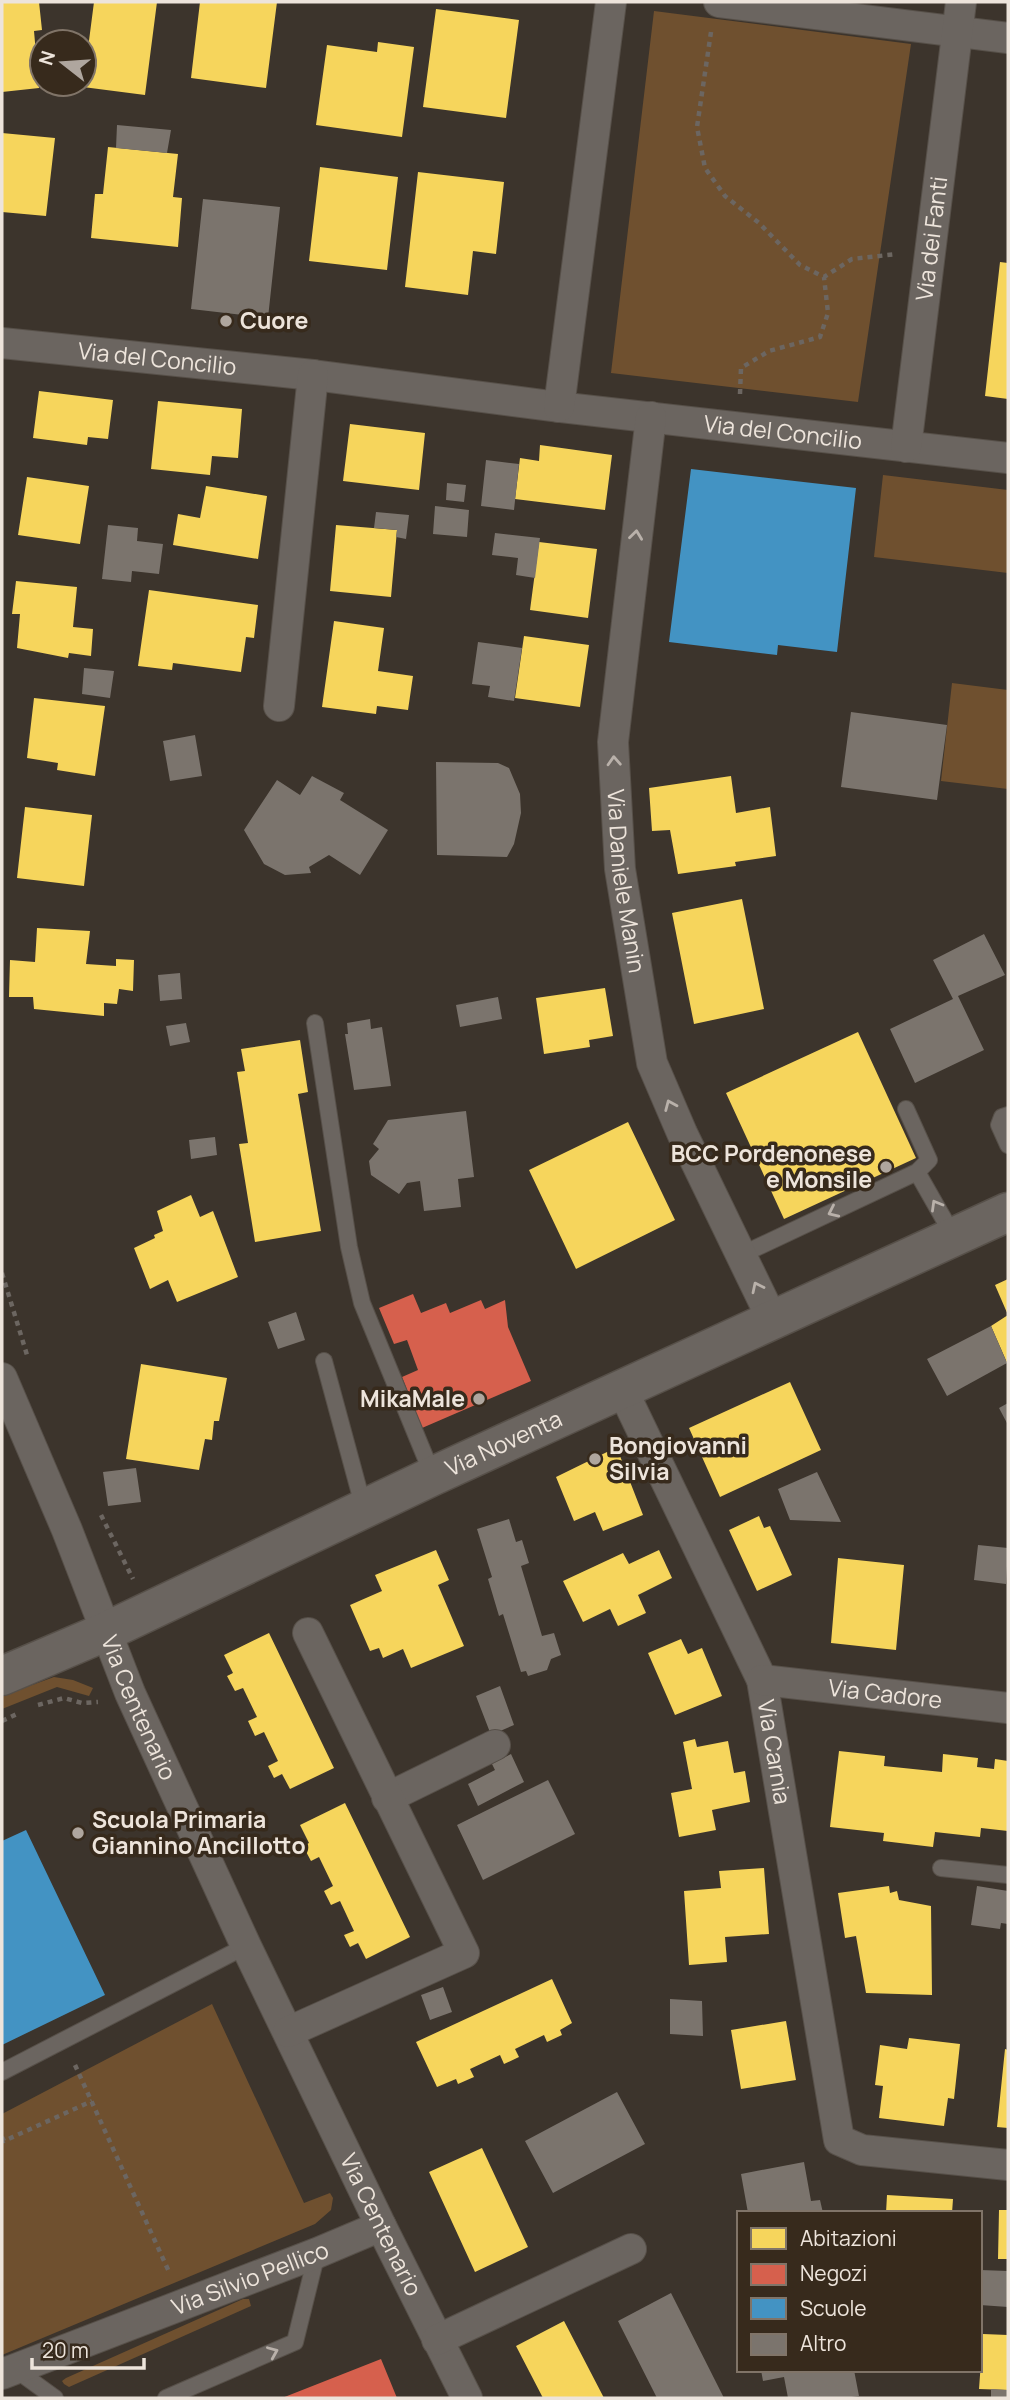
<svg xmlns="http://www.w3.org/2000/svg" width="1010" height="2400" font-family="Manrope,sans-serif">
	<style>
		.green { fill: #6f502f }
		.homes { fill: #f6d55c }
		.shops { fill: #d6604d }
		.schools { fill: #4393c3 }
		.building { fill: #7b746d }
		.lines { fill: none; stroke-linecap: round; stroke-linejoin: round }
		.service-casing { stroke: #575049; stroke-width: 18 }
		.minor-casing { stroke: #575049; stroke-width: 32 }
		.tertiary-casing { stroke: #575049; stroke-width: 41 }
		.path { stroke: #6c6661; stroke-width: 4.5; stroke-dasharray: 5 5; stroke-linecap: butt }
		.service { stroke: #6b6560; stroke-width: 16 }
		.minor { stroke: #6b6560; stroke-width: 30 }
		.tertiary { stroke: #6b6560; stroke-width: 38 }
		.oneway { stroke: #b9b1aa }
		.poi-dot { fill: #afa69e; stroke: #372a1c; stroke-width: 2.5 }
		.labels { text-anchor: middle; stroke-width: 7; stroke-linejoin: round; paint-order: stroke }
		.street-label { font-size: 23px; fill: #ede4db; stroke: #372a1c }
		.poi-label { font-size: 23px; font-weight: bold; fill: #ede4db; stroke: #372a1c; text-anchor: start }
	</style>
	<rect width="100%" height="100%" fill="#3c342c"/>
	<!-- green -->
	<path class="green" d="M654 11 911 44 858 402 611 373Z
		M883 475 1008 490V573L874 557Z
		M952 683 1008 690V789L941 781Z
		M54 1677 73 1680 93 1688 89 1696 57 1687 2 1709V1696Z
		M212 2004 304 2203 330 2193 333 2198 331 2210 315 2224 2 2355V2114Z
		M243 2299H249L251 2306 69 2387 64 2384 62 2381 66 2378Z"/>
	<!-- homes -->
	<path class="homes" d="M2 2H39L42 30 34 31 39 88 2 92Z
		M94 2H157L145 95 83 87Z
		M200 2H277L266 88 191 78Z
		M436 9 519 20 506 118 423 107Z
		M378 42 414 47 402 137 316 125 327 45 377 52Z
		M2 133 55 138 46 216 2 212Z
		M108 147 178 154 173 197 182 198 178 247 91 238 95 194H103Z
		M320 167 398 177 387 270 309 261Z
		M418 172 504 182 496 254 473 251 468 295 405 287Z
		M1000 262 1008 263V399L985 396Z
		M39 391 113 400 108 439 88 437 87 445 33 438Z
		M158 401 242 409 238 458 212 456 210 475 151 469Z
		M350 424 425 433 419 490 343 481Z
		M540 445 612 455 605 510 515 499 520 458 539 461Z
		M27 477 89 486 80 544 18 535Z
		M206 486 267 496 258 559 173 545 178 514 200 518Z
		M336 525 397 530 391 597 330 591Z
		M539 542 597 549 588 618 530 610Z
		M16 581 77 587 73 627 93 629 91 656 69 653 68 658 17 648 20 614H12Z
		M149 590 258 605 254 638 246 637 241 672 173 663 172 670 138 666Z
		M334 621 384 628 378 671 413 676 408 710 377 706 376 714 322 707Z
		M524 636 589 645 580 707 515 698Z
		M34 698 105 706 95 776 57 770 58 763 27 758Z
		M731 776 736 813 770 807 776 856 735 862 736 866 678 874 670 830 652 831 649 788Z
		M25 807 92 815 84 886 17 878Z
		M742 899 764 1009 694 1024 672 913Z
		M37 928 90 931 86 964 116 966V959L134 960 133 991 119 989 117 1004 104 1003V1016L34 1009 33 997H9L10 960 35 962Z
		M605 988 613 1036 589 1040 590 1047 544 1054 536 998Z
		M858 1032 916 1158 784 1219 726 1093Z
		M300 1040 308 1092 298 1094 321 1231 255 1242 239 1144 248 1143 237 1072 245 1071 241 1049Z
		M628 1122 675 1220 576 1269 529 1170Z
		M191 1195 200 1217 213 1211 238 1277 177 1302 168 1280 150 1289 134 1248 155 1238 154 1235 163 1231 157 1211Z
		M1008 1279V1365L991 1326 1008 1315 995 1285Z
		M141 1364 227 1378 219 1421H214L212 1440 205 1439 199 1470 126 1459Z
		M790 1382 821 1450 720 1497 689 1428Z
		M607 1452 620 1456 643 1515 603 1531 595 1512 574 1521 556 1477Z
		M759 1516 764 1528 770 1526 792 1575 757 1591 729 1530Z
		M436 1550 449 1580 438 1585 464 1646 411 1668 403 1649 383 1658 379 1648 370 1651 350 1605 382 1591 375 1575Z
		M659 1550 672 1578 638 1595 646 1613 618 1626 610 1609 583 1622 563 1581 623 1553 629 1564Z
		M838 1558 904 1565 896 1650 831 1643Z
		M269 1633 334 1768 290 1789 282 1774 274 1778 268 1766 278 1761 264 1732 255 1736 248 1721 257 1717 243 1688 235 1691 227 1676 233 1673 224 1655Z
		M681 1639 688 1654 702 1648 722 1696 675 1715 648 1653Z
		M695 1739 697 1747 728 1741 734 1773 745 1771 750 1802 712 1810 716 1830 679 1837 671 1793 692 1789 683 1742Z
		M839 1751 885 1756 884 1766 942 1772 943 1754 978 1758 977 1767 994 1769 995 1759 1008 1761V1831L981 1828 980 1837 935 1832 933 1847 883 1841 884 1833 830 1827Z
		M345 1803 410 1937 366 1959 358 1943 350 1947 344 1935 354 1931 340 1901 331 1905 324 1891 333 1886 319 1857 311 1861 303 1846 309 1843 300 1825Z
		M764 1868 769 1934 725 1937 727 1962 689 1965 684 1891 721 1888 719 1871Z
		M889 1886 890 1893 897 1891 899 1900 931 1906 932 1995 866 1993 856 1936 845 1938 838 1893Z
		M552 1979 572 2023 560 2030 562 2035 547 2042 544 2035 515 2049 519 2057 504 2064 500 2055 470 2069 474 2077 458 2084 456 2079 437 2087 416 2042Z
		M786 2021 796 2080 741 2089 731 2030Z
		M909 2038 960 2044 954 2099 948 2098 944 2126 879 2118 883 2086 875 2085 880 2045 907 2049Z
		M1005 2049 1008 2050V2128L997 2127Z
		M482 2148 528 2247 475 2272 429 2172Z
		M887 2195 953 2199 952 2213H886Z
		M999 2210H1008V2259H998Z
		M564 2321 604 2398H543L516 2346Z
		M983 2334 1008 2335V2390L979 2389Z"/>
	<!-- shops -->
	<path class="shops" d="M413 1294 421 1313 446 1303 450 1313 481 1300 485 1309 505 1300 508 1327 531 1381 422 1428 402 1377 418 1370 407 1340 394 1344 379 1308Z
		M381 2359 397 2398H282Z"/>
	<!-- schools -->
	<path class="schools" d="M691 469 856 488 837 652 778 645 777 655 669 642Z
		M26 1830 105 1995 2 2045V1841Z"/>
	<!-- building -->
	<path class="building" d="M117 125 171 130 167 153 116 148Z
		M203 199 280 207 268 318 191 309Z
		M486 460 519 464 514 510 481 506Z
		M447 483 466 485 464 502 446 500Z
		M435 506 469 510 467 537 433 534Z
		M376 512 409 515 406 539 396 537 397 530 374 528Z
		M108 525 138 528 137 541 163 544 159 574 132 571 131 582 102 579Z
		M495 533 540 538 535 578 516 575 518 558 492 555Z
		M478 642 522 648 514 701 488 697 490 686 472 684Z
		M84 668 114 671 110 698 82 694Z
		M851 712 947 725 937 800 841 787Z
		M195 735 202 776 170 781 163 741Z
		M436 762 498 763 509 768 520 794 521 813 514 844 507 857 437 855Z
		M312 776 344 793 340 800 388 830 360 875 329 855 309 867 311 873 285 875 264 864 244 830 277 780 300 795Z
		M984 934 1005 975 958 996 984 1050 915 1083 890 1029 953 999 933 960Z
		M180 973 182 999 160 1001 158 975Z
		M498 997 502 1019 460 1027 456 1005Z
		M370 1019 371 1029 382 1027 391 1086 354 1090 345 1034H348L347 1023Z
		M186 1023 190 1042 170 1046 166 1026Z
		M466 1111 474 1177 458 1179 461 1207 424 1211 420 1181 407 1183 399 1194 371 1175 369 1161 379 1149 373 1144 388 1120Z
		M215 1137 217 1155 191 1159 189 1140Z
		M296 1312 305 1340 278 1349 268 1322Z
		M991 1326 1007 1363 947 1396 927 1359Z
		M1008 1403V1425L999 1408Z
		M136 1468 141 1502 108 1506 103 1472Z
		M817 1472 841 1522 790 1520 778 1489Z
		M509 1519 516 1542 522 1540 529 1563 521 1566 542 1636 554 1633 561 1655 551 1659 547 1670 528 1676 526 1671 521 1672 503 1614 499 1616 488 1579 492 1577 477 1529Z
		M978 1545 1008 1548 1006 1584 974 1580Z
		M500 1686 514 1725 491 1735 476 1696Z
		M511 1754 524 1782 478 1806 468 1784 495 1770 492 1764Z
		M548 1780 575 1834 483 1880 457 1825Z
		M977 1886 1008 1891V1924L1001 1923 1000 1929 971 1925Z
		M443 1987 452 2012 430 2020 421 1995Z
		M670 1999 702 2001 703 2036 670 2034Z
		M617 2092 645 2144 553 2193 525 2141Z
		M804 2162 811 2201 820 2200 823 2213H748L741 2174Z
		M980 2270 1008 2271V2307L980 2305Z
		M671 2293 724 2398H657L618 2321Z
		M761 2370H854L859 2396 844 2398H788L784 2377 763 2381Z
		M991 2389 1008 2390V2398H991Z"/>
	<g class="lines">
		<!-- service casing -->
		<g class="service-casing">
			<path id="service" d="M315 1023 349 1247 362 1303 433 1476
				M1008 1115 1002 1117 999 1125 1008 1145
				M917 1172 954 1237
				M741 1255 917 1172 929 1160 906 1109
				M324 1361 364 1509
				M941 1868 1008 1875
				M2 2072 246 1946
				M15 2369 55 2398
				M166 2398 295 2342 317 2253"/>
		</g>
		<!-- minor casing -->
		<g class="minor-casing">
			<g id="minor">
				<path d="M719 2 1008 38"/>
				<path id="s1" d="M2 343 313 375 559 407 1008 458"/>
				<path d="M559 407 611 2"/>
				<path id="s2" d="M651 417 613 742 620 869 652 1063 682 1133 773 1321"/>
				<path id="s3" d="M906 447 961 2"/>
				<path d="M279 706 313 375"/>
				<path id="s4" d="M2 1378 67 1530 130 1693 246 1946 381 2226 467 2398"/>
				<path id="s5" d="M622 1389 762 1680 839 2140 862 2150 1008 2165"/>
				<path id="s6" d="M762 1680 1008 1708"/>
				<path d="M387 1798 495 1745"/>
				<path d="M288 2032 464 1953 308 1633"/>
				<path d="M437 2340 631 2249"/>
				<path id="s7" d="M2 2374 317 2253 381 2226"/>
			</g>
		</g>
		<!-- tertiary casing -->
		<g class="tertiary-casing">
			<g id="tertiary">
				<path id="s8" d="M2 1676 105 1632 433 1476 1008 1212"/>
			</g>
		</g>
		<!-- path -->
		<path class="path" d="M711 32 697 127 705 168 725 196 759 223 800 265 824 277 852 259 897 254
			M740 394 741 368 769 351 820 337 828 313 824 277
			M2 1273 27 1355
			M101 1515 133 1579
			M38 1705 64 1698 82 1703 98 1702
			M2 1721 17 1714
			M75 2065 170 2274
			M2 2137 4 2141 92 2101"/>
		<!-- service -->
		<use href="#service" class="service"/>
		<!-- minor -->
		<use href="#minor" class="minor"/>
		<!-- tertiary -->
		<use href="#tertiary" class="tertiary"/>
	</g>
	<!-- one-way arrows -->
	<defs><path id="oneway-chevron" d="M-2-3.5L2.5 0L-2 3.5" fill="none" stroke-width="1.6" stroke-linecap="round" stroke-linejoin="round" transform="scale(1.75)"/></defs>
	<g class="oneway">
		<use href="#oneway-chevron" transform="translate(636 535) rotate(-83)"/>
		<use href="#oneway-chevron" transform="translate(614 761) rotate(-93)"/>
		<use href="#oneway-chevron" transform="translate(670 1105) rotate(-113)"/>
		<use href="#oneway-chevron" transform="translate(936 1205) rotate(-120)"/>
		<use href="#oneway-chevron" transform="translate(833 1212) rotate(155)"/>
		<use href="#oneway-chevron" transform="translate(757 1287) rotate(-116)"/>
		<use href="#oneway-chevron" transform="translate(273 2352) rotate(-23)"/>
	</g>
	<!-- markers -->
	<g class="poi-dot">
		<circle cx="226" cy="321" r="7"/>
		<circle cx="886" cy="1167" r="7"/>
		<circle cx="479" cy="1399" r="7"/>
		<circle cx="595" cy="1459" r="7"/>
		<circle cx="78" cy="1833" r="7"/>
	</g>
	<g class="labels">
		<!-- street labels -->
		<g class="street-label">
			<text dy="8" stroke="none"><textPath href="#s3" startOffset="210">Via dei Fanti</textPath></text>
			<text dy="8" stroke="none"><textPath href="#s1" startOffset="156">Via del Concilio</textPath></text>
			<text dy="8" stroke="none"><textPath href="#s1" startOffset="786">Via del Concilio</textPath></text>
			<text dy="8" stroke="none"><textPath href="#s2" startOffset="467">Via Daniele Manin</textPath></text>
			<text dy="8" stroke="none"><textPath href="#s8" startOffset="553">Via Noventa</textPath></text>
			<text dy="8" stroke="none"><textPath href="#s6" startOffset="124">Via Cadore</textPath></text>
			<text dy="8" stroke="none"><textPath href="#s4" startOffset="357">Via Centenario</textPath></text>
			<text dy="8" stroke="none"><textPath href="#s5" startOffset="396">Via Carnia</textPath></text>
			<text dy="8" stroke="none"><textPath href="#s4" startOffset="928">Via Centenario</textPath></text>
			<text dy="8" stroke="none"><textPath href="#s7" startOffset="266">Via Silvio Pellico</textPath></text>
		</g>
		<!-- poi labels -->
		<g class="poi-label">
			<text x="240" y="329">Cuore</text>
			<text x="872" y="1162" text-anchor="end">BCC Pordenonese<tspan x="872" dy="26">e Monsile</tspan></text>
			<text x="465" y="1407" text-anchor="end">MikaMale</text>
			<text x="609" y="1454">Bongiovanni<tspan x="609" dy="26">Silvia</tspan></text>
			<text x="92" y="1828">Scuola Primaria<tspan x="92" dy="26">Giannino Ancillotto</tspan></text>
		</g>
	</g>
	<!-- border -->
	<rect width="1010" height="2400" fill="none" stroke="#ede4db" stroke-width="7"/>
	<!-- legend -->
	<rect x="737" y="2211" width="245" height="161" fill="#372a1c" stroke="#807468" stroke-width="2"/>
	<rect x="751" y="2228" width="35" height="21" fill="#f6d55c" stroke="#807468" stroke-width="2"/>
	<text x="800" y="2246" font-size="21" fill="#ede4db">Abitazioni</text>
	<rect x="751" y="2264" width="35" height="21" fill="#d6604d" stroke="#807468" stroke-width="2"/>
	<text x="800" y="2281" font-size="21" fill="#ede4db">Negozi</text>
	<rect x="751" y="2298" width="35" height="21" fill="#4393c3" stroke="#807468" stroke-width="2"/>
	<text x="800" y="2316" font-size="21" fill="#ede4db">Scuole</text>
	<rect x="751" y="2334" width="35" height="21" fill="#7b746d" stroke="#807468" stroke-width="2"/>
	<text x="800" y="2351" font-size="21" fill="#ede4db">Altro</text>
	<!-- north arrow -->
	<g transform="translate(63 63) rotate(287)"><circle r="33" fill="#372a1c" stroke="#807468" stroke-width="2"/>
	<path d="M0-5L12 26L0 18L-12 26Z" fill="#afa69e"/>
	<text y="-10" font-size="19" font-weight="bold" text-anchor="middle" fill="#ede4db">N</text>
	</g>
	<!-- scale -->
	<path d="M32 2358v10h112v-10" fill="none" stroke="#ede4db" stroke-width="3.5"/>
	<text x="42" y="2358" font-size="21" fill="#ede4db" stroke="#372a1c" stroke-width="5" paint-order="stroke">20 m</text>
</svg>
